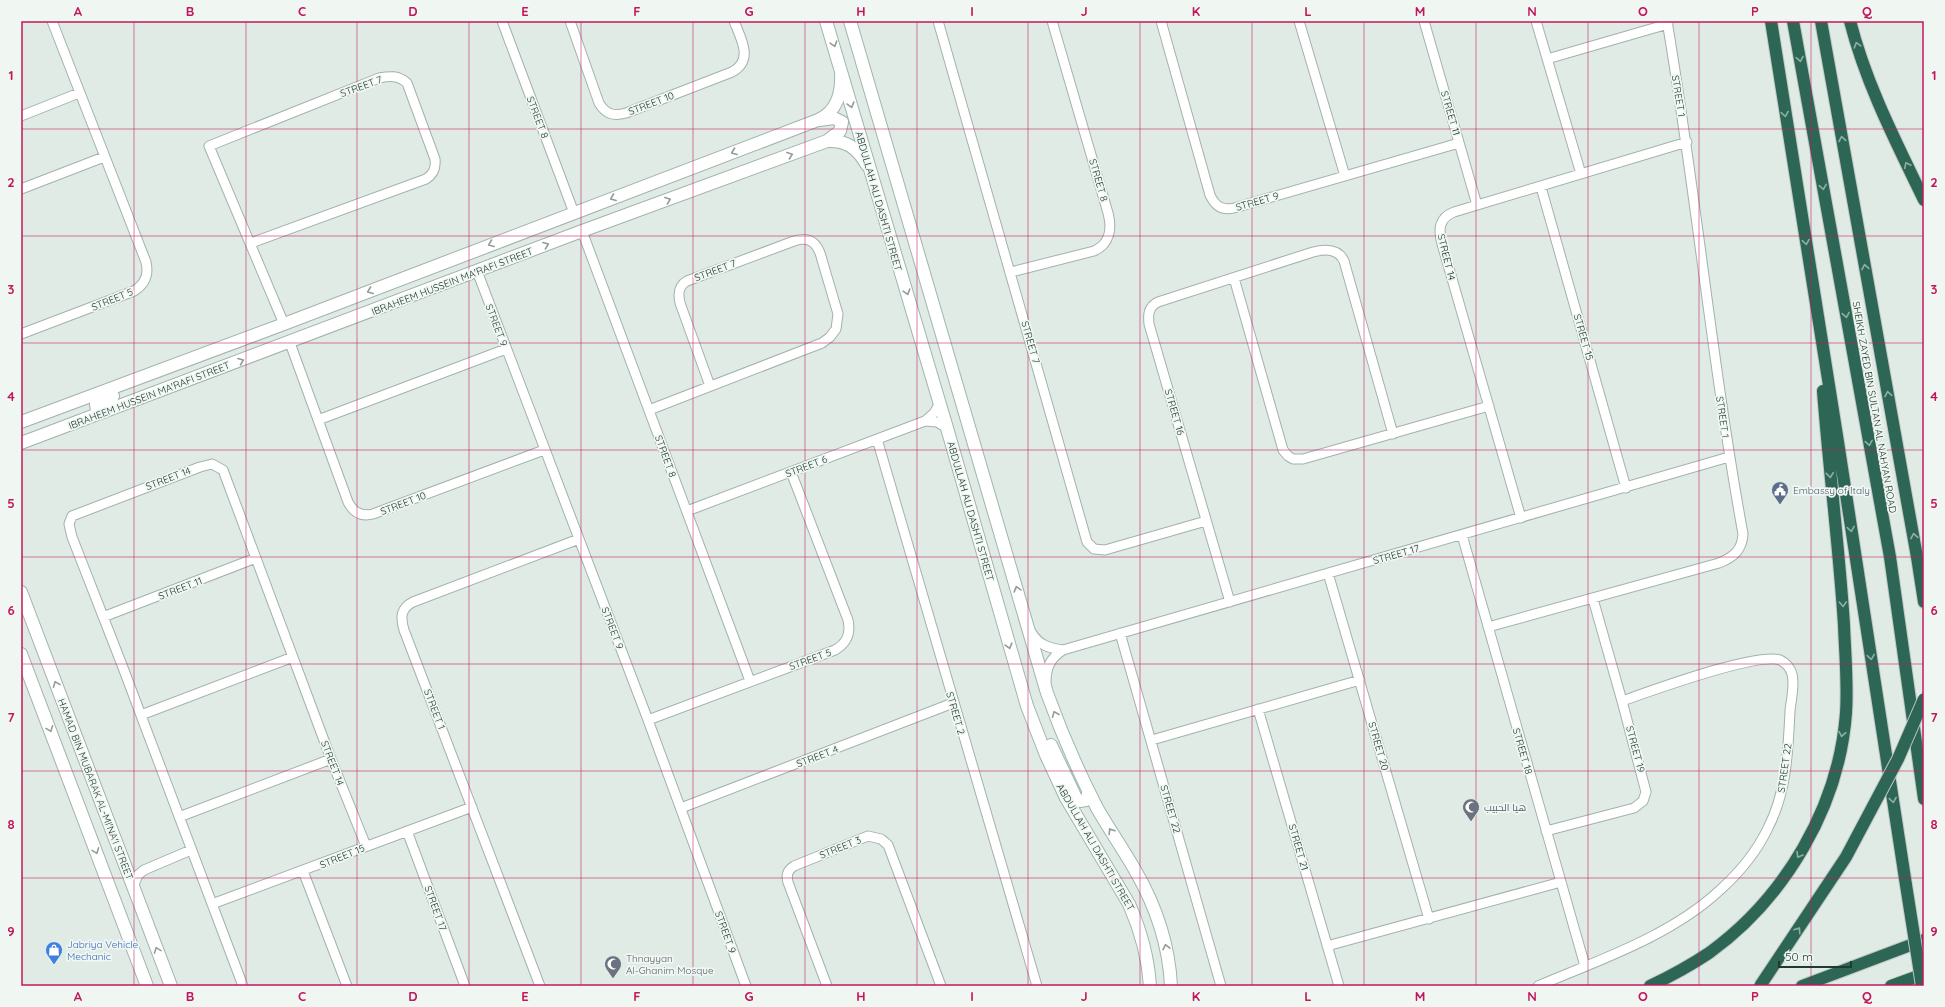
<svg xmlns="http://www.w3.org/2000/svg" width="1945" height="1007" font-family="Quicksand,Cairo,sans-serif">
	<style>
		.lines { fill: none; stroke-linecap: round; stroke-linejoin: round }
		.minor-casing { stroke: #a3b2ab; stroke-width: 11 }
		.tertiary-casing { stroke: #a3b2ab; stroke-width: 14 }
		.secondary-casing { stroke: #9fb6ac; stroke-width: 14 }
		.motorway-casing { stroke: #c1c8c5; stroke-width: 14 }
		.minor { stroke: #fff; stroke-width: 9 }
		.tertiary { stroke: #fff; stroke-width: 12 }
		.secondary { stroke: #fff; stroke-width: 12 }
		.motorway { stroke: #2e6655; stroke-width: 12 }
		.motorway-bridge-casing { stroke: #c1c8c5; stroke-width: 14; stroke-linecap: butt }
		.motorway-bridge { stroke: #2e6655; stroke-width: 12 }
		.oneway { stroke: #909c98 }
		.oneway2 { stroke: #8faea4 }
		.grid { fill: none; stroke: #c2185b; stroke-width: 1; stroke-opacity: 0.55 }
		.labels { text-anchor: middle; stroke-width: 3.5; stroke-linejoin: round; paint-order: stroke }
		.street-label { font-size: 10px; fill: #213a31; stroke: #f0f7f3 }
		.service-label { font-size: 10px; fill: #4e5e75; stroke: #f0f7f3; text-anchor: start }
		.worship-label { font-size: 10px; fill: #5b616d; stroke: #f0f7f3; text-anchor: start }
		.shop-label { font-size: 10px; fill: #366cbe; stroke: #f0f7f3; text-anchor: start }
		.neatline { fill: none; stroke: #c2185b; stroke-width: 1.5 }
		.grid-label { font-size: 13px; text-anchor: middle; font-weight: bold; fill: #c2185b }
	</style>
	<rect width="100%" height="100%" fill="#e0ebe5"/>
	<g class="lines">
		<!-- minor casing -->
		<g class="minor-casing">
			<path id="minor" d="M502 21 574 213
				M570 21 599 103C606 115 614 116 626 113L732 72C754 60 741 39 734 21
				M938 21 1087 542 1094 549 1105 550 1206 521
				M1161 21 1210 195C1215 206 1222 211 1234 208L1459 143
				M1299 21 1345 176
				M1424 21 1477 205
				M1536 21 1581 174
				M1547 59 1668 24
				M21 116 79 93
				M1541 187 1626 488
				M21 189 104 157
				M582 231 750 681
				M251 243 426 179C434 174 436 168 435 159L407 83C398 75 390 76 379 78L209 146 284 324
				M477 271 648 720 746 986
				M1011 272 1094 251C1110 244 1112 228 1108 213L1052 21
				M1234 278 1283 450 1288 456 1293 459H1303L1489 406
				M21 334 134 291C145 284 149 275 146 262L52 21
				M290 343 348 502C353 512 361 517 373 514L544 450
				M649 410 822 343 830 337 836 329 838 314 820 253C815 240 807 237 794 241L687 281C678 286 678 294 680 303L710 386
				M318 420 506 349
				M925 421 937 422 947 428
				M877 439 1037 986
				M687 511 925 421 934 413 940 403
				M1521 518 1442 244C1438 229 1439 218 1454 212L1687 142
				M1462 535 1585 966
				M1328 573 1429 919
				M1230 602 1149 324C1148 315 1148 307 1158 302L1313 252C1325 249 1338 248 1344 261L1393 434
				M103 617 256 558
				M1488 627 1719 563C1734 557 1742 550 1743 534 1712 364 1696 192 1667 21
				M1031 632C1039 645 1048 648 1063 650
				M1120 633 1221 986
				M1046 683C1046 668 1050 658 1063 650L1729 457
				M1258 709 1339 986
				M141 715 293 657
				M648 720 835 650C847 643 851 634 848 620L791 472
				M1152 740 1360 680
				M681 808 953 703
				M179 817 331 759
				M407 831 465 986
				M1546 831 1634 808 1643 801 1646 792 1622 701 1593 599
				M303 871 347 986
				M133 887 138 875 144 870 191 850
				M212 904 472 807
				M1327 946 1561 882
				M243 986 122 665 72 537 69 524 72 516 200 467 212 464 223 470 331 759 366 846
				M540 986 404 630C400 617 401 608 413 602L579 539
				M827 986 789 885C786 878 786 871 794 866L868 836 881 839 888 845 941 986
				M1538 986C1599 960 1671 936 1720 890 1740 872 1757 851 1768 828 1787 791 1788 751 1790 711 1791 700 1795 685 1792 674 1790 667 1786 663 1780 660 1756 652 1651 691 1622 701"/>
		</g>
		<!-- tertiary casing -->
		<g class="tertiary-casing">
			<path id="tertiary" d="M819 120 834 118 842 122 840 131 827 141
				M104 412 97 411 96 404 113 396
				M21 422 284 324 818 120C837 112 842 92 841 73
				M21 443 582 231 827 141C847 140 857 148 867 165
				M21 592 171 986
				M21 654 147 986"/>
		</g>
		<!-- secondary casing -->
		<g class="secondary-casing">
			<path id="secondary" d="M826 21 947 428 1027 706 1046 755 1066 798 1129 904C1141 931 1148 956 1150 986
				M850 21 1047 693C1061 732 1078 771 1097 808 1109 829 1123 849 1135 870 1156 906 1169 945 1171 986
				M1051 745 1076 798 1080 801 1086 800 1088 797V790"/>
		</g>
		<!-- motorway casing -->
		<g class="motorway-casing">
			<path id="motorway" d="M1771 21 1838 442 1906 885
				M1793 21 1890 557 1924 799
				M1821 21 1917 557 1924 602
				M1850 21C1866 84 1896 142 1924 200
				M1650 986C1669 977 1691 965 1709 953 1785 898 1839 807 1846 713 1848 684 1845 653 1844 625 1839 547 1829 469 1823 391
				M1802 986 1924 940
				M1891 986 1924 974"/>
		</g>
		<!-- minor -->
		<use href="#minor" class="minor"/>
		<!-- tertiary -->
		<use href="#tertiary" class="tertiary"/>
		<!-- secondary -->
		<use href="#secondary" class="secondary"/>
		<!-- motorway -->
		<use href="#motorway" class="motorway"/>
		<!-- motorway-bridge casing -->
		<g class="motorway-bridge-casing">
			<path id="motorway-bridge" d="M1906 885 1922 986
				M1760 986 1846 857 1898 759 1924 699"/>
		</g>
		<!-- motorway-bridge -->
		<use href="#motorway-bridge" class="motorway-bridge"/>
	</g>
	<!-- one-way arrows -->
	<defs><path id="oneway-chevron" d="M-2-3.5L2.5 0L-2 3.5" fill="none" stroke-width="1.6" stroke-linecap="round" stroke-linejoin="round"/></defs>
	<g class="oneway">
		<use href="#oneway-chevron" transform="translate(834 44) rotate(73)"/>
		<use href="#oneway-chevron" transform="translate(851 105) rotate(74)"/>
		<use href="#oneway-chevron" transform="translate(734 152) rotate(159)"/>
		<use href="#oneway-chevron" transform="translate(790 155) rotate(-20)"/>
		<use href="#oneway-chevron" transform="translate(613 198) rotate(159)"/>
		<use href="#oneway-chevron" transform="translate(668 200) rotate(-20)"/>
		<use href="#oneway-chevron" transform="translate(491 244) rotate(159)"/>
		<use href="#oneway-chevron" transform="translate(546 245) rotate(-21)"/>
		<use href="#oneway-chevron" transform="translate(370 291) rotate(159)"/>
		<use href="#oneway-chevron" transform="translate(907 292) rotate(73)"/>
		<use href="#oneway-chevron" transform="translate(241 361) rotate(-21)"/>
		<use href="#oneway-chevron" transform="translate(1017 589) rotate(-106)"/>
		<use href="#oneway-chevron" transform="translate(1009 646) rotate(74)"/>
		<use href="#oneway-chevron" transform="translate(56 684) rotate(-111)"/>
		<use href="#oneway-chevron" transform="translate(1055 714) rotate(-112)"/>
		<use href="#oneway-chevron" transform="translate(50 729) rotate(69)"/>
		<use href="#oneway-chevron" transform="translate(1111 831) rotate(-122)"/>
		<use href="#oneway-chevron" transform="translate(96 851) rotate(69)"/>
		<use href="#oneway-chevron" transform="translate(1166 947) rotate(-102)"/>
		<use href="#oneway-chevron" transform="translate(157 950) rotate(-111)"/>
	</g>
	<g class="oneway2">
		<use href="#oneway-chevron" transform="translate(1857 45) rotate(-107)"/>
		<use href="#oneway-chevron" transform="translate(1800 59) rotate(80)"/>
		<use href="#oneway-chevron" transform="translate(1785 114) rotate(81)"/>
		<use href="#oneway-chevron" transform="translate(1842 139) rotate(-100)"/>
		<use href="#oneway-chevron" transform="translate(1907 165) rotate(-116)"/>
		<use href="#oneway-chevron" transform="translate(1823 187) rotate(80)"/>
		<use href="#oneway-chevron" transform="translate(1806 242) rotate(81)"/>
		<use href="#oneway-chevron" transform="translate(1865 267) rotate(-100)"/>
		<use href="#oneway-chevron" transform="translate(1846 315) rotate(80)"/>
		<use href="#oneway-chevron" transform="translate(1888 394) rotate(-100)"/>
		<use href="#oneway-chevron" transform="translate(1869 443) rotate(80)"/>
		<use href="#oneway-chevron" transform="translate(1830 475) rotate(84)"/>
		<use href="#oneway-chevron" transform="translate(1851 529) rotate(81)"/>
		<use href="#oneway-chevron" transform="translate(1914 536) rotate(-100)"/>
		<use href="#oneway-chevron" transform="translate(1843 604) rotate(87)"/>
		<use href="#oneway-chevron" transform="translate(1871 657) rotate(81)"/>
		<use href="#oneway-chevron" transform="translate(1842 734) rotate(100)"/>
		<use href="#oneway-chevron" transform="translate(1893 800) rotate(81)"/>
		<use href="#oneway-chevron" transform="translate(1799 855) rotate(121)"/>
		<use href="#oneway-chevron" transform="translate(1798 930) rotate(-57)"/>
	</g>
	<!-- grid -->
	<path class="grid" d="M134 21V986M246 21V986M357 21V986M469 21V986M581 21V986M693 21V986M805 21V986M917 21V986M1028 21V986M1140 21V986M1252 21V986M1364 21V986M1476 21V986M1588 21V986M1699 21V986M1811 21V986M21 129H1924M21 236H1924M21 343H1924M21 450H1924M21 557H1924M21 664H1924M21 771H1924M21 878H1924"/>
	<!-- icons -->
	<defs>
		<g id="civic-pin" transform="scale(0.9)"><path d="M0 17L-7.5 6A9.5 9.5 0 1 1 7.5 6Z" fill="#5c6f8a" stroke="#f0f7f3"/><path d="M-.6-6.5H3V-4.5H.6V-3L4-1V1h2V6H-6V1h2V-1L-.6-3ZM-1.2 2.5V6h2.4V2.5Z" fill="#fff"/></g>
		<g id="mosque-pin" transform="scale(0.9)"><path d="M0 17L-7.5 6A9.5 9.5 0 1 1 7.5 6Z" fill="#6b7280" stroke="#f0f7f3"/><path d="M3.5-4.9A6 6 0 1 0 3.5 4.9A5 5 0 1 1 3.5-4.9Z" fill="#fff"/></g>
		<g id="shop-pin" transform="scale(0.9)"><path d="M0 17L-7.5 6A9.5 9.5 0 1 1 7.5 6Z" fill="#3f7fe0" stroke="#f0f7f3"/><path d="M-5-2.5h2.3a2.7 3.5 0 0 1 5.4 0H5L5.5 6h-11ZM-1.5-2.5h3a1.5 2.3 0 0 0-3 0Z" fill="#fff"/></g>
	</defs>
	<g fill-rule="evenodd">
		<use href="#civic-pin" x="1780" y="490"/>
		<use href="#mosque-pin" x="1471" y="807"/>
		<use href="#shop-pin" x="54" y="950"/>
		<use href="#mosque-pin" x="613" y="964"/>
	</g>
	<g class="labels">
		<!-- street labels -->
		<g class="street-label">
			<text transform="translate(361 86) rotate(-20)" y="4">STREET 7</text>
			<text transform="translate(1679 96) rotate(81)" y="4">STREET 1</text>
			<text transform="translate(651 103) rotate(-21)" y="4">STREET 10</text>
			<text transform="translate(1451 113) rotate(74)" y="4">STREET 11</text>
			<text transform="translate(538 117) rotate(69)" y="4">STREET 8</text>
			<text transform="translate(1099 180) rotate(74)" y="4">STREET 8</text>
			<text transform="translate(879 201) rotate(74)" y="4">ABDULLAH ALI DASHTI STREET</text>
			<text transform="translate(1257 201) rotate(-16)" y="4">STREET 9</text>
			<text transform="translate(1447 257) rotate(76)" y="4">STREET 14</text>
			<text transform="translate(715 270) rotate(-21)" y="4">STREET 7</text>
			<text transform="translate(452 281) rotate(-21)" y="4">IBRAHEEM HUSSEIN MA'RAFI STREET</text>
			<text transform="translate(112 299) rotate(-22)" y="4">STREET 5</text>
			<text transform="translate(497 325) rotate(69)" y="4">STREET 9</text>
			<text transform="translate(1584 337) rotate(74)" y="4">STREET 15</text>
			<text transform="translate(1031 342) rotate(74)" y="4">STREET 7</text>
			<text transform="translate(149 395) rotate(-21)" y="4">IBRAHEEM HUSSEIN MA'RAFI STREET</text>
			<text transform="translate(1875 407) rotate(80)" y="4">SHEIKH ZAYED BIN SULTAN AL NAHYAN ROAD</text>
			<text transform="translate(1175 412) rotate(74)" y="4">STREET 16</text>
			<text transform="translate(1723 417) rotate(82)" y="4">STREET 1</text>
			<text transform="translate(666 456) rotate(70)" y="4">STREET 8</text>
			<text transform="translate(806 466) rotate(-21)" y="4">STREET 6</text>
			<text transform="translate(168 478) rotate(-21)" y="4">STREET 14</text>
			<text transform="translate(403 503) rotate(-21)" y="4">STREET 10</text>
			<text transform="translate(971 511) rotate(74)" y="4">ABDULLAH ALI DASHTI STREET</text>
			<text transform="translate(1396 554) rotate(-16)" y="4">STREET 17</text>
			<text transform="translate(180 588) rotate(-21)" y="4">STREET 11</text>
			<text transform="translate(613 628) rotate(69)" y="4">STREET 9</text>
			<text transform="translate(810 659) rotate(-20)" y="4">STREET 5</text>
			<text transform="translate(435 709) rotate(69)" y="4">STREET 1</text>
			<text transform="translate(956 713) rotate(74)" y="4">STREET 2</text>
			<text transform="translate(1379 746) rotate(74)" y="4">STREET 20</text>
			<text transform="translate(1636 749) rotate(75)" y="4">STREET 19</text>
			<text transform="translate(1523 751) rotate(74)" y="4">STREET 18</text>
			<text transform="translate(817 756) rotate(-21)" y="4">STREET 4</text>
			<text transform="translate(333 763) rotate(69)" y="4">STREET 14</text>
			<text transform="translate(1784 768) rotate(-82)" y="4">STREET 22</text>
			<text transform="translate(96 789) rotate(69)" y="4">HAMAD BIN MUBARAK AL-MI'NA'I STREET</text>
			<text transform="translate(1171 809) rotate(74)" y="4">STREET 22</text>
			<text transform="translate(840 847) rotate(-22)" y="4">STREET 3</text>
			<text transform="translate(1096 847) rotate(60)" y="4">ABDULLAH ALI DASHTI STREET</text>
			<text transform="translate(1299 847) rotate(74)" y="4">STREET 21</text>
			<text transform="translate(342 856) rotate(-22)" y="4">STREET 15</text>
			<text transform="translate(436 908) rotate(70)" y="4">STREET 17</text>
			<text transform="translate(726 932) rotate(70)" y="4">STREET 9</text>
		</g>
		<!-- service labels -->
		<g class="service-label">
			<text x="1793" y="494">Embassy of Italy</text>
		</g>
		<!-- worship labels -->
		<g class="worship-label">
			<text x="1484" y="811">هيا الحبيب</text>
			<text x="626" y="962">Thnayyan<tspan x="626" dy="12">Al-Ghanim Mosque</tspan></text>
		</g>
		<!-- shop labels -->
		<g class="shop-label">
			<text x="67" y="948">Jabriya Vehicle<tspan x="67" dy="12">Mechanic</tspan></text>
		</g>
	</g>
	<!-- border -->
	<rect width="1945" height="1007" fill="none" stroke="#f0f7f3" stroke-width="44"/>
	<!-- scale -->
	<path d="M1779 961v6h72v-6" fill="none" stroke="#213a31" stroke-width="2"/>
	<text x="1785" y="961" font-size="12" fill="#213a31" stroke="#f0f7f3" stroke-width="3" paint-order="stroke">50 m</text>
	<rect x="22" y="22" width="1901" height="963" class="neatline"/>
	<g class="grid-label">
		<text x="78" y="16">A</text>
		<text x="190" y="16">B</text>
		<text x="302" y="16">C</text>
		<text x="413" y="16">D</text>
		<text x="525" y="16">E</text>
		<text x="637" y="16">F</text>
		<text x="749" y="16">G</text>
		<text x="861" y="16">H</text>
		<text x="972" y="16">I</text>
		<text x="1084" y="16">J</text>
		<text x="1196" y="16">K</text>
		<text x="1308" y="16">L</text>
		<text x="1420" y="16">M</text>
		<text x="1532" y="16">N</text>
		<text x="1643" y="16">O</text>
		<text x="1755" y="16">P</text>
		<text x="1867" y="16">Q</text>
		<text x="11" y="80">1</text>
		<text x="1934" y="80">1</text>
		<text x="11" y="187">2</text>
		<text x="1934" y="187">2</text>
		<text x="11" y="294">3</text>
		<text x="1934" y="294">3</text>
		<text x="11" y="401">4</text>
		<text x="1934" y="401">4</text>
		<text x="11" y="508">5</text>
		<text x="1934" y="508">5</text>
		<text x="11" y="615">6</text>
		<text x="1934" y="615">6</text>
		<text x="11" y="722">7</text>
		<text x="1934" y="722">7</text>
		<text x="11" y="829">8</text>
		<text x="1934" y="829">8</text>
		<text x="11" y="936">9</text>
		<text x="1934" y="936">9</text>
		<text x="78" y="1001">A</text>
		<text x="190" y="1001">B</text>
		<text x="302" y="1001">C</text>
		<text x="413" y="1001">D</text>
		<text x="525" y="1001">E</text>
		<text x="637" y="1001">F</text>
		<text x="749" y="1001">G</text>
		<text x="861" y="1001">H</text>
		<text x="972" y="1001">I</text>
		<text x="1084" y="1001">J</text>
		<text x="1196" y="1001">K</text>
		<text x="1308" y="1001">L</text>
		<text x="1420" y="1001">M</text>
		<text x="1532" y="1001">N</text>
		<text x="1643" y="1001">O</text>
		<text x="1755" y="1001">P</text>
		<text x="1867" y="1001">Q</text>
	</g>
</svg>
